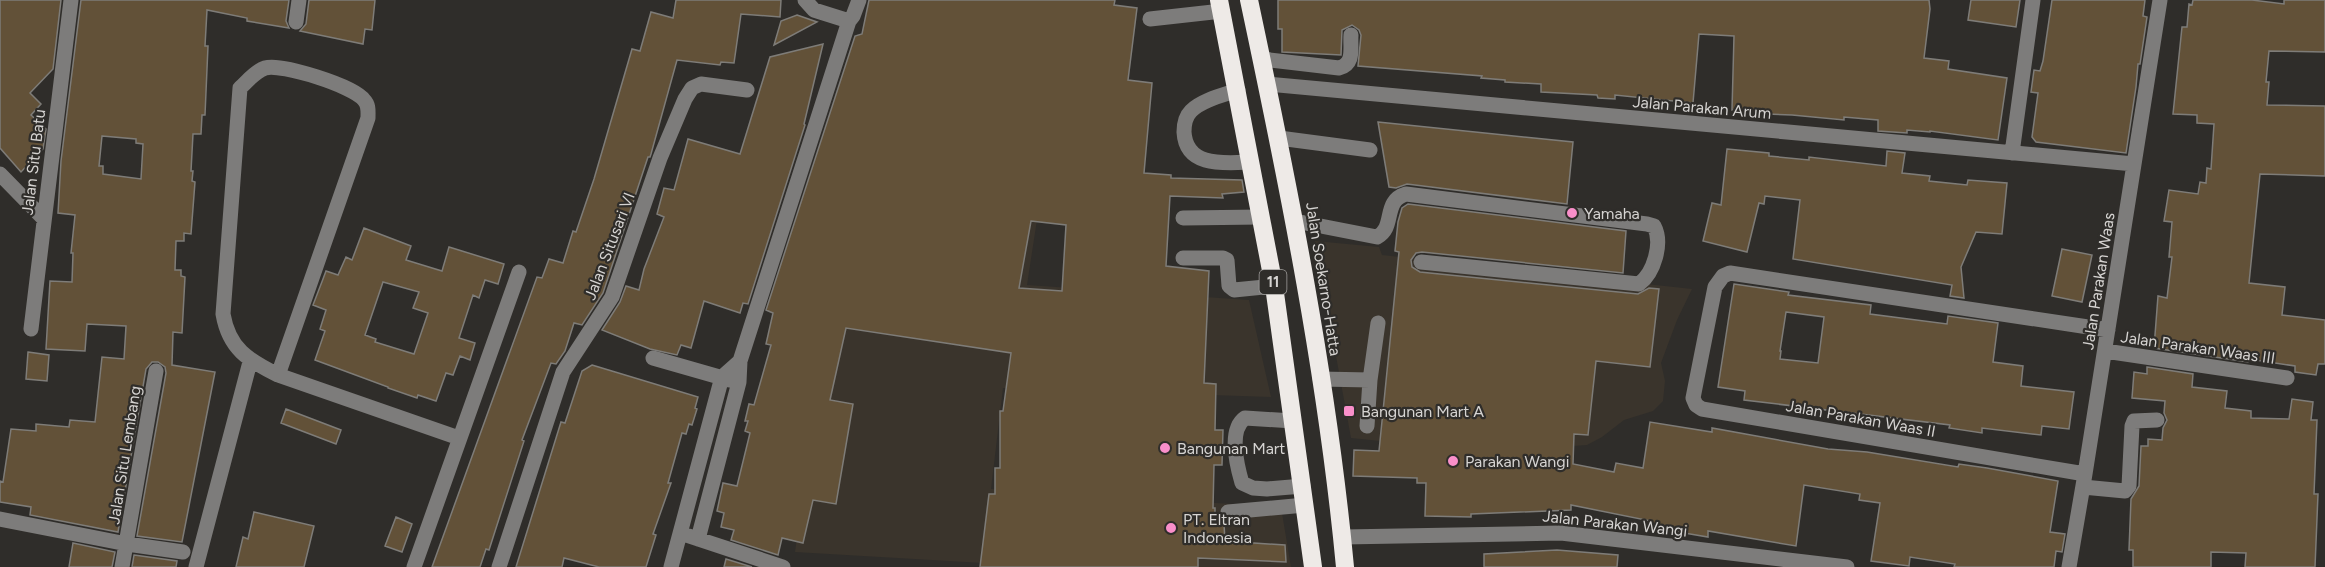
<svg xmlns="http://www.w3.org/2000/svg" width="2325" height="567" font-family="Figtree,sans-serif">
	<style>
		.built { fill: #3a342c }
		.building { fill: #625138; stroke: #7e7c78; stroke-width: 1.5; fill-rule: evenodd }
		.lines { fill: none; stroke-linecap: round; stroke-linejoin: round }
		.minor { stroke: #7d7c7b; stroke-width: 15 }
		.highway { stroke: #eeeae7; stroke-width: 18 }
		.poi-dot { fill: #f98fca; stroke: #2f2d2a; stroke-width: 2 }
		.labels { text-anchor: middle; stroke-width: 4.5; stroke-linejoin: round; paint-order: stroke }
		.shield { fill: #2f2d2a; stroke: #a3a19f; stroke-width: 1.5 }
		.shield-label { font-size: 15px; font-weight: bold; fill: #d5d3d1 }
		.street-label { font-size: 16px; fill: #d5d3d1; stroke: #2f2d2a }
		.poi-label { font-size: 16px; fill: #d5d3d1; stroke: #2f2d2a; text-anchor: start }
	</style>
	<rect width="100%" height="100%" fill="#2f2d2a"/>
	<!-- built -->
	<path class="built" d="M852 150 1047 155 1027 285 1249 300 1271 397 1003 388 991 489 1281 507 1291 567H1005L983 563 795 552Z
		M1315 241 1379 247 1382 255 1692 289 1677 320 1661 363 1665 381 1663 401 1653 411 1624 420 1602 437 1587 445 1489 452 1351 438Z"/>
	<!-- building -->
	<path class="building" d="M0 0H61L53 69 30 93 41 104 31 115 46 129 43 149 21 172 0 148Z
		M81 0H289L286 21 289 28 247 21V18L207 10 205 46H208L205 115H202L201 134H193L191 171H193L192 181 195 182 191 234 184 233V241H176L175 270H181V276L185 277 182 333 173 332 172 365 215 372 182 542 137 536 166 373 165 367 158 362H152L146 369 118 532 30 515 31 507 0 502V481L3 482 11 429 36 431V424L69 427 70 420 95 422 102 357 124 359 126 326 87 324 85 351 46 349 50 281 72 282 73 253H71L75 215 58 213 61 161ZM102 136 136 139V143L143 144 141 179 103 174V166H99Z
		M309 0H375L372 30 365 29 363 44 300 31 306 24Z
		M676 0H781L780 17 741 14 734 63 721 62 720 65 677 60 651 154 650 157H648L603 293 582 325 574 323 565 351 556 364 551 363 522 440 524 441 489 550 486 549 480 567H432L537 277 542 278 549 259 563 263 573 231 576 232 594 179 632 49 640 51 651 12 673 18Z
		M869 0H1115L1114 5 1137 8 1128 80 1152 83 1144 173 1171 175V178L1242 180 1244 192 1222 194 1223 198 1170 196 1166 266 1209 271 1204 383 1216 384 1215 430H1223L1222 465H1214L1213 508H1215V513L1224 524 1225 541 1285 545 1286 562 1198 558V567H980L989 494H995V468H1000V411H1003L1011 353 846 328 830 400 853 404 836 504 813 500 803 543 782 538 778 555 731 540 734 530 721 527 724 513 717 511 723 483 737 486 750 433 745 431 748 421H745L749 404 754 405 771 345 766 344 773 313 766 310 855 36 862 34ZM1031 221 1066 225 1062 291 1019 288Z
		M1278 0H1929L1930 9 1924 58 1949 61 1948 69 2007 78 1998 140 1930 131V132L1907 130V133L1878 131V120L1844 117V120L1792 115 1737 113V110H1732L1734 36 1699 34 1693 103 1615 95V99L1598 98 1597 95 1541 92V84L1505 82V80L1481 78 1482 76 1358 66 1361 35 1359 30 1352 25 1342 30 1341 55 1282 52V29H1278Z
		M1971 0H2020L2016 27 1968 20Z
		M2052 0H2145L2143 16 2147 17 2140 64H2138L2136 87 2126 153 2036 142 2032 137 2038 93 2031 92 2034 70 2040 71 2043 61Z
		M2193 0H2252L2284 4V0H2325V52L2269 51 2266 82H2269L2267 105 2325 106V176L2260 174 2249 283 2285 287 2282 315 2325 320V364H2318L2316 375 2295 372V366L2249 359 2248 362 2154 348 2158 296 2167 298 2172 257H2169L2172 222 2164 221 2169 190 2198 194 2200 182 2206 183 2207 168 2211 169 2214 124 2197 123V115L2173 114 2182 27H2187L2189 4 2192 5Z
		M797 15 817 22 774 45 781 21Z
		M823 44 804 124 805 125 748 304 743 303 740 313 704 301 691 348 681 345 677 355 650 349 602 330 620 302 626 286 639 290 644 269 664 217 657 214 664 188 674 190 688 139 740 154 770 57Z
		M1378 122 1573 142 1567 204 1407 184 1396 188 1389 187Z
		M1727 149 1769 153V156L1809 160V157L1886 166 1887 151 1905 153 1902 173 1930 176 1929 181 1967 185 1968 180 2007 183 2002 234 1976 232 1961 267 1964 298 1950 296 1952 285 1793 259 1800 200 1765 196 1764 204 1759 203 1747 252 1703 241 1712 203 1721 205Z
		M1408 204 1626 231 1623 273 1422 252 1416 253 1411 260 1412 267 1420 272 1638 294 1649 288 1659 289 1650 367 1596 361 1588 435 1574 434 1573 464 1614 472 1616 463 1643 468 1650 422 1712 432V428L1828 449 1867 452 1958 467 1959 464 1987 468 2058 481 2050 532 2065 534 2062 552 2056 551 2054 567H1954L1955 564 1910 557 1909 566 1871 561 1880 503 1859 500 1860 494 1804 485 1796 546 1708 531V537L1678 532 1679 529 1651 525V521L1571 505V510L1471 514V517L1425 516 1426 483H1417V478L1353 476 1354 450 1379 451 1399 252 1395 251 1398 222 1402 208Z
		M364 228 411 246 406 260 442 271 449 247 504 264 498 284 485 280 479 298 473 295 459 338 475 343 470 360 460 356 453 375 446 373 436 401 418 395 417 398 388 388V387L315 360 325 331 320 329 326 310 313 305 323 279 326 271 338 275 346 257 352 260ZM383 282 419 292 413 308 428 313 414 354 375 342 376 339 365 335Z
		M2062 249 2092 255 2082 302 2052 296Z
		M1734 284 1789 292 1788 295 1871 305 1870 314 1947 324 1948 316 1998 323 1993 362 2023 366 2021 386 2074 392 2069 429 2042 426 2041 435 1982 428V433L1949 428 1950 425 1744 400 1745 391 1718 387ZM1786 312 1824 317 1818 363 1780 359 1781 351H1780Z
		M28 352 49 355 47 381 26 379Z
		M592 365 698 397 695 408 697 409 692 425 689 424 686 434 682 433 668 483H671L653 534 656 535 646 567H599L564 558 562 567H516L561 422 565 423 582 371Z
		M2147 367 2193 374 2192 387 2227 391 2225 408 2251 411V418L2289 419 2292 399 2313 402 2311 420H2317L2314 494H2318L2315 567H2245L2246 553 2211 552V567H2133V550H2129L2131 499 2139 486 2141 446H2148V439L2162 440 2163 428 2167 420 2164 413 2165 401 2132 398 2134 372 2147 374Z
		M286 409 341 430 336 444 281 423Z
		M254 512 314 526 304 567H236L243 537 248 539Z
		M396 517 412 524 402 552 385 546Z
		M73 543 115 552 112 567H69Z
		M1557 550 1618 555 1617 567H1484V554Z
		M134 555 177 561 176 567H132Z
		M726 559 752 567H724Z"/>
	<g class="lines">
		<!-- minor -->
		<path class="minor" d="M805 0 814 10 849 21
			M1150 19 1222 11
			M296 22 299 0
			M1262 59 1339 68C1355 64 1350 48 1351 35
			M1267 84 2134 164
			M1238 90C1224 95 1202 100 1191 111 1185 117 1184 125 1184 132 1186 168 1225 163 1251 162
			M1279 138 1370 150
			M2012 153 2033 0
			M0 174 44 219
			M1183 218 1261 217
			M1295 221 1377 237C1396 227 1382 201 1406 194L1647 224 1654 226C1663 243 1654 273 1639 284L1421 262
			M1183 258H1223L1227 260 1229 286 1234 290 1274 286
			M31 329 71 0
			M2105 351 2287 378
			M653 358 730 380
			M278 375 368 118C368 111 369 105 364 100 354 86 281 63 265 68 255 71 247 82 240 88L223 314C229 349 248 360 278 375L459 438
			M1320 379 1370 380 1378 323
			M1293 421 1245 418C1228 430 1237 466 1242 483L1253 488 1267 489 1303 486
			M1367 426 1370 380
			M2085 474 1702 409 1696 405 1693 398 1715 287 1723 276 1730 273 2108 330
			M2083 487 2125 491 2129 486 2132 426 2134 421 2157 420
			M1228 512 1305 505
			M0 519 127 544 183 552
			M689 536 783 567
			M1343 537 1561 533 1847 567
			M698 539 739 382 740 361 849 21 853 16 859 0
			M122 567 156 371
			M196 567 250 362
			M414 567 519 272
			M499 567 563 372 612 297 660 158 685 99 692 88 701 84 747 90
			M671 567 722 377 740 361
			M2069 567 2085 474 2160 0"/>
		<!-- highway -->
		<path class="highway" d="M1219 0 1274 286 1313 567
			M1249 0C1289 188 1327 376 1345 567"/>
	</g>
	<!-- markers -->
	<g class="poi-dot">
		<circle cx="1572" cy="213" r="6"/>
		<rect x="1343" y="405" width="12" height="12" rx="3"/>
		<circle cx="1165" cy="448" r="6"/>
		<circle cx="1453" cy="461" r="6"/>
		<circle cx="1171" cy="528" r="6"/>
	</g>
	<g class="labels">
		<!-- shield labels -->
		<rect class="shield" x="1259.5" y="270" width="27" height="24" rx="4.5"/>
		<g class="shield-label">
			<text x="1273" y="287">11</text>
		</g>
		<!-- street labels -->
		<g class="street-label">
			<text transform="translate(1702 107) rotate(5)" y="6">Jalan Parakan Arum</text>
			<text transform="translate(33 162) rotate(-83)" y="6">Jalan Situ Batu</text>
			<text transform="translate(609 246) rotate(-69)" y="6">Jalan Situsari VI</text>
			<text transform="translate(1324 279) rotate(81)" y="6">Jalan Soekarno-Hatta</text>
			<text transform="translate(2098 281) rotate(-81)" y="6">Jalan Parakan Waas</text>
			<text transform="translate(2198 347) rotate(8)" y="6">Jalan Parakan Waas III</text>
			<text transform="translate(1861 418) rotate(10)" y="6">Jalan Parakan Waas II</text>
			<text transform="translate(124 455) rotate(-81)" y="6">Jalan Situ Lembang</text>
			<text transform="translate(1615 523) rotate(6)" y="6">Jalan Parakan Wangi</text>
		</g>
		<!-- poi labels -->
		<g class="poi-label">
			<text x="1584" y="219">Yamaha</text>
			<text x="1361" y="417">Bangunan Mart A</text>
			<text x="1177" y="454">Bangunan Mart</text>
			<text x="1465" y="467">Parakan Wangi</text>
			<text x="1183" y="525">PT. Eltran<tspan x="1183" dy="18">Indonesia</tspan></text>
		</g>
	</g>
</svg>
